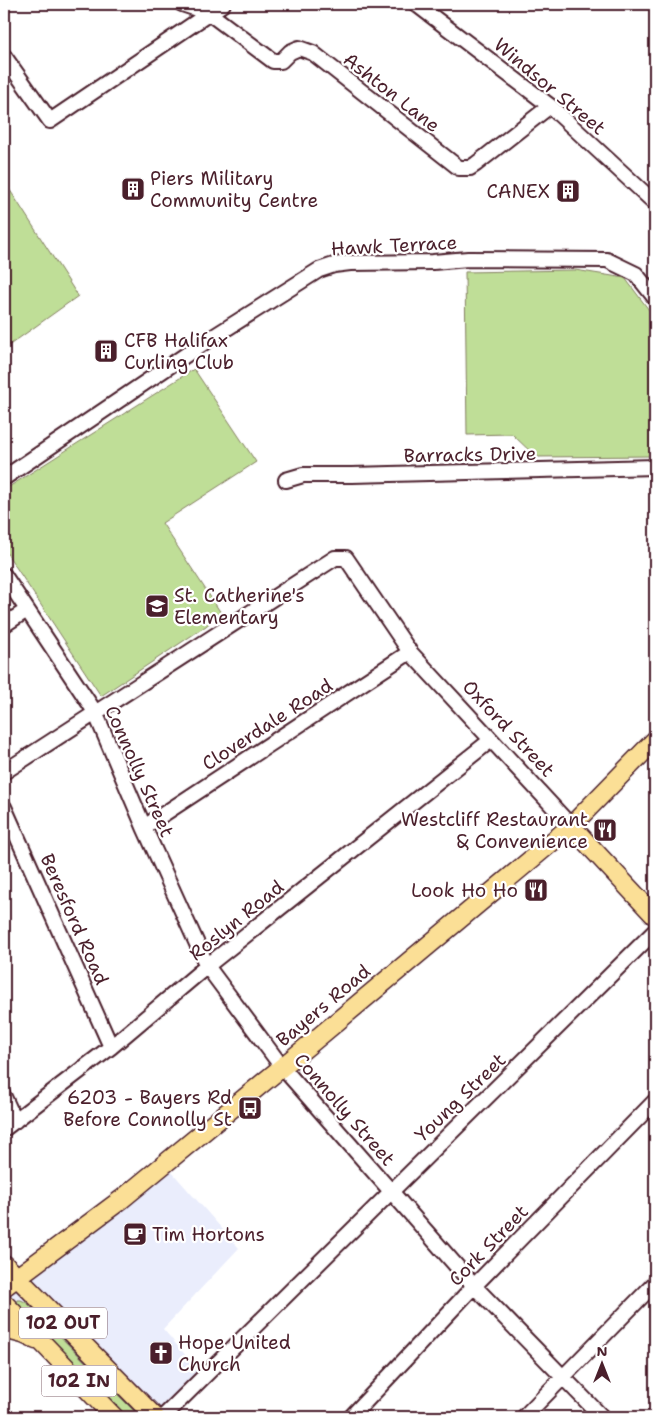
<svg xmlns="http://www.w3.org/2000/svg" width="659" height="1421" font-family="'Shantell Sans',sans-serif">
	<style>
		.built { fill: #eaedfc }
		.green { fill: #bfde97; stroke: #847e61 }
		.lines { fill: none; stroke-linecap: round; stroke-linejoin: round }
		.minor-casing { stroke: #4a1f2b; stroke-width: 18 }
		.major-casing { stroke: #4a1f2b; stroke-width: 21 }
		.minor { stroke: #fff; stroke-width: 14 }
		.major { stroke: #fbdf96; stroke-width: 18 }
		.labels { text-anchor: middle; stroke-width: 4.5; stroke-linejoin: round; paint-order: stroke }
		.shield { fill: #fff; stroke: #80626b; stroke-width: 1 }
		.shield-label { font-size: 18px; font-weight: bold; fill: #4a1f2b }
		.street-label { font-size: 19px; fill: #4a1f2b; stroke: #fff }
		.poi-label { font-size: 19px; fill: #4a1f2b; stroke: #fff; text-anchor: start }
	</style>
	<rect width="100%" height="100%" fill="#fff"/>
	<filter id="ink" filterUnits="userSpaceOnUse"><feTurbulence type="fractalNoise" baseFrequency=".02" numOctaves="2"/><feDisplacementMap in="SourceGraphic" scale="10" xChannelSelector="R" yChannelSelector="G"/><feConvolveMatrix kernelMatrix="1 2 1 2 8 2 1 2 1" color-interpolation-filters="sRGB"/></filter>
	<g filter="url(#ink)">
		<!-- built -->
		<path class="built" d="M171 1171 239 1248 163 1329 205 1378 170 1417H132L4 1291V1281Z"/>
		<!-- green -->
		<path class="green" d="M4 181 78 296 4 349Z
			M575 270 625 278 655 318V456L536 457 512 434 467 435 465 272Z
			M194 369 256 462 162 523 221 613 206 626 101 696 4 549V490Z
			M18 1300H21L27 1303 140 1417H126L20 1310 17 1303Z"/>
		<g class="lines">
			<!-- minor casing -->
			<g class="minor-casing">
				<path id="minor" d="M182 4 209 13 273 61H281L290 52 299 48 313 53 459 168H470L476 164 550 106
					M416 4 550 106 655 203
					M4 56 50 121 223 4
					M4 478 202 344 319 270 334 265 350 263 433 262 468 259 607 260 636 274 655 298
					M286 480 303 475H352L655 467
					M4 575 95 712 144 827 207 966 282 1067 474 1286 602 1417
					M4 625 27 610
					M4 772 335 558H346L410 652 571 826
					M4 807 111 1047
					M144 827 410 652
					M4 1097 15 1121
					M4 1129 111 1047 207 966 491 740
					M163 1417 655 931
					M351 1417 474 1286 655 1101
					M524 1417 655 1283"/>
			</g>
			<!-- major casing -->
			<g class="major-casing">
				<path id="major" d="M571 826 655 916
					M4 1264 155 1417
					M4 1287 122 1199 315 1040 571 826 655 740
					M4 1303 114 1417
					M4 1329 23 1334 36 1340"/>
			</g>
			<!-- minor -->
			<use href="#minor" class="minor"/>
			<!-- major -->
			<use href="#major" class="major"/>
		</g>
	</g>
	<!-- icons -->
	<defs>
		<g id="building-square" transform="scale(1.25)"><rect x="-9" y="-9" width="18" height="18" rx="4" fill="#4a1f2b" stroke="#fff"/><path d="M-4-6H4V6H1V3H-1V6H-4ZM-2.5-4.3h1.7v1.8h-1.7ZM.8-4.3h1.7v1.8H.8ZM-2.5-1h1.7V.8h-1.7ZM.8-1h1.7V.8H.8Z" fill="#fff"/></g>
		<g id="school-square" transform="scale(1.25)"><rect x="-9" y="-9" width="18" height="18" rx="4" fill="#4a1f2b" stroke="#fff"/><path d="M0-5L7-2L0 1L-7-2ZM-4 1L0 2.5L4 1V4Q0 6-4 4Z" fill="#fff"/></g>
		<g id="restaurant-square" transform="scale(1.25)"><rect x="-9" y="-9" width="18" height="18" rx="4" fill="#4a1f2b" stroke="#fff"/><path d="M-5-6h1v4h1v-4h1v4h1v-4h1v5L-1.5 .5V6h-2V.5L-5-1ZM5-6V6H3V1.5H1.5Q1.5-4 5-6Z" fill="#fff"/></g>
		<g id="bus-square" transform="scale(1.25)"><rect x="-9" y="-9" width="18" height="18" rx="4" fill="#4a1f2b" stroke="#fff"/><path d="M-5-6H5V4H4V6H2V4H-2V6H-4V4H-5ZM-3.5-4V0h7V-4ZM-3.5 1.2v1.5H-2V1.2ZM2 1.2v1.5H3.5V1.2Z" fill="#fff"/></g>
		<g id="cafe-square" transform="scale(1.25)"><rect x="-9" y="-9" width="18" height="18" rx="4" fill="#4a1f2b" stroke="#fff"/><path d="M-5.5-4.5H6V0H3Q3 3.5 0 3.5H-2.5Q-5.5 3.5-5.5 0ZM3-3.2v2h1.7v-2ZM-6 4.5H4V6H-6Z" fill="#fff"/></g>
		<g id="church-square" transform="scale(1.25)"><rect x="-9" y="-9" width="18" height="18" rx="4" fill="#4a1f2b" stroke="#fff"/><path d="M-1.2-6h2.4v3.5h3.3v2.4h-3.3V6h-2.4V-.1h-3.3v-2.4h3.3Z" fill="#fff"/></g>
	</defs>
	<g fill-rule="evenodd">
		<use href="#building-square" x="133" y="189"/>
		<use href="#building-square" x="568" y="191"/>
		<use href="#building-square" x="106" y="351"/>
		<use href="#school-square" x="157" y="606"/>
		<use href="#restaurant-square" x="605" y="830"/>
		<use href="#restaurant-square" x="536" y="890"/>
		<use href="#bus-square" x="250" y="1108"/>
		<use href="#cafe-square" x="135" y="1234"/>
		<use href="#church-square" x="161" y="1353"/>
	</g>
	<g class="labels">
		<!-- shield labels -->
		<g class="shield">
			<rect x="19" y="1307.5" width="88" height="31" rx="4"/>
			<rect x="41.5" y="1365.5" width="75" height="31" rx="4"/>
		</g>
		<g class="shield-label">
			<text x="63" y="1329">102 OUT</text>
			<text x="79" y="1387">102 IN</text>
		</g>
		<!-- street labels -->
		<g class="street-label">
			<text transform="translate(550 86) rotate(40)" y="7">Windsor Street</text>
			<text transform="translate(392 92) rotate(38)" y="7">Ashton Lane</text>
			<text transform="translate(394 245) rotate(-3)" y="7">Hawk Terrace</text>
			<text transform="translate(470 454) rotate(-1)" y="7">Barracks Drive</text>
			<text transform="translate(267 724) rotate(-33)" y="7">Cloverdale Road</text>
			<text transform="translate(509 728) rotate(47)" y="7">Oxford Street</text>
			<text transform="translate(140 771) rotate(66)" y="7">Connolly Street</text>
			<text transform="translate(75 919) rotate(66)" y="7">Beresford Road</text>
			<text transform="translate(236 920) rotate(-39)" y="7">Roslyn Road</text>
			<text transform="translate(323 1005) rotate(-40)" y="7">Bayers Road</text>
			<text transform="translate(460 1097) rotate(-44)" y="7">Young Street</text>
			<text transform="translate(345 1109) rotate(49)" y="7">Connolly Street</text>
			<text transform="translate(488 1245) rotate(-46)" y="7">Cork Street</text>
		</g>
		<!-- poi labels -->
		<g class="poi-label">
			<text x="150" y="185">Piers Military<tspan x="150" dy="22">Community Centre</tspan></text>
			<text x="550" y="198" text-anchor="end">CANEX</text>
			<text x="124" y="347">CFB Halifax<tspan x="124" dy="22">Curling Club</tspan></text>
			<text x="174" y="602">St. Catherine's<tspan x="174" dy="22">Elementary</tspan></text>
			<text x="588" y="826" text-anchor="end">Westcliff Restaurant<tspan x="588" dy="22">&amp; Convenience</tspan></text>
			<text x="518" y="897" text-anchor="end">Look Ho Ho</text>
			<text x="232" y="1104" text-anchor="end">6203 - Bayers Rd<tspan x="232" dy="22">Before Connolly St</tspan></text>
			<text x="152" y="1241">Tim Hortons</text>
			<text x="178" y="1349">Hope United<tspan x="178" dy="22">Church</tspan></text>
		</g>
	</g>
	<!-- margin -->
	<rect width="659" height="1421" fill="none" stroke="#fff" stroke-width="20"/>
	<rect x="10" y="10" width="639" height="1401" fill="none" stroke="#4a1f2b" stroke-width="2" filter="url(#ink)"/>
	<!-- north arrow -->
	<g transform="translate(602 1364)" stroke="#ffffff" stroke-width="4" paint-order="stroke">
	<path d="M0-4L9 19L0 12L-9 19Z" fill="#4a1f2b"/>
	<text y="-8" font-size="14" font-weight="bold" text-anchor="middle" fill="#4a1f2b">N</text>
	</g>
</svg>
